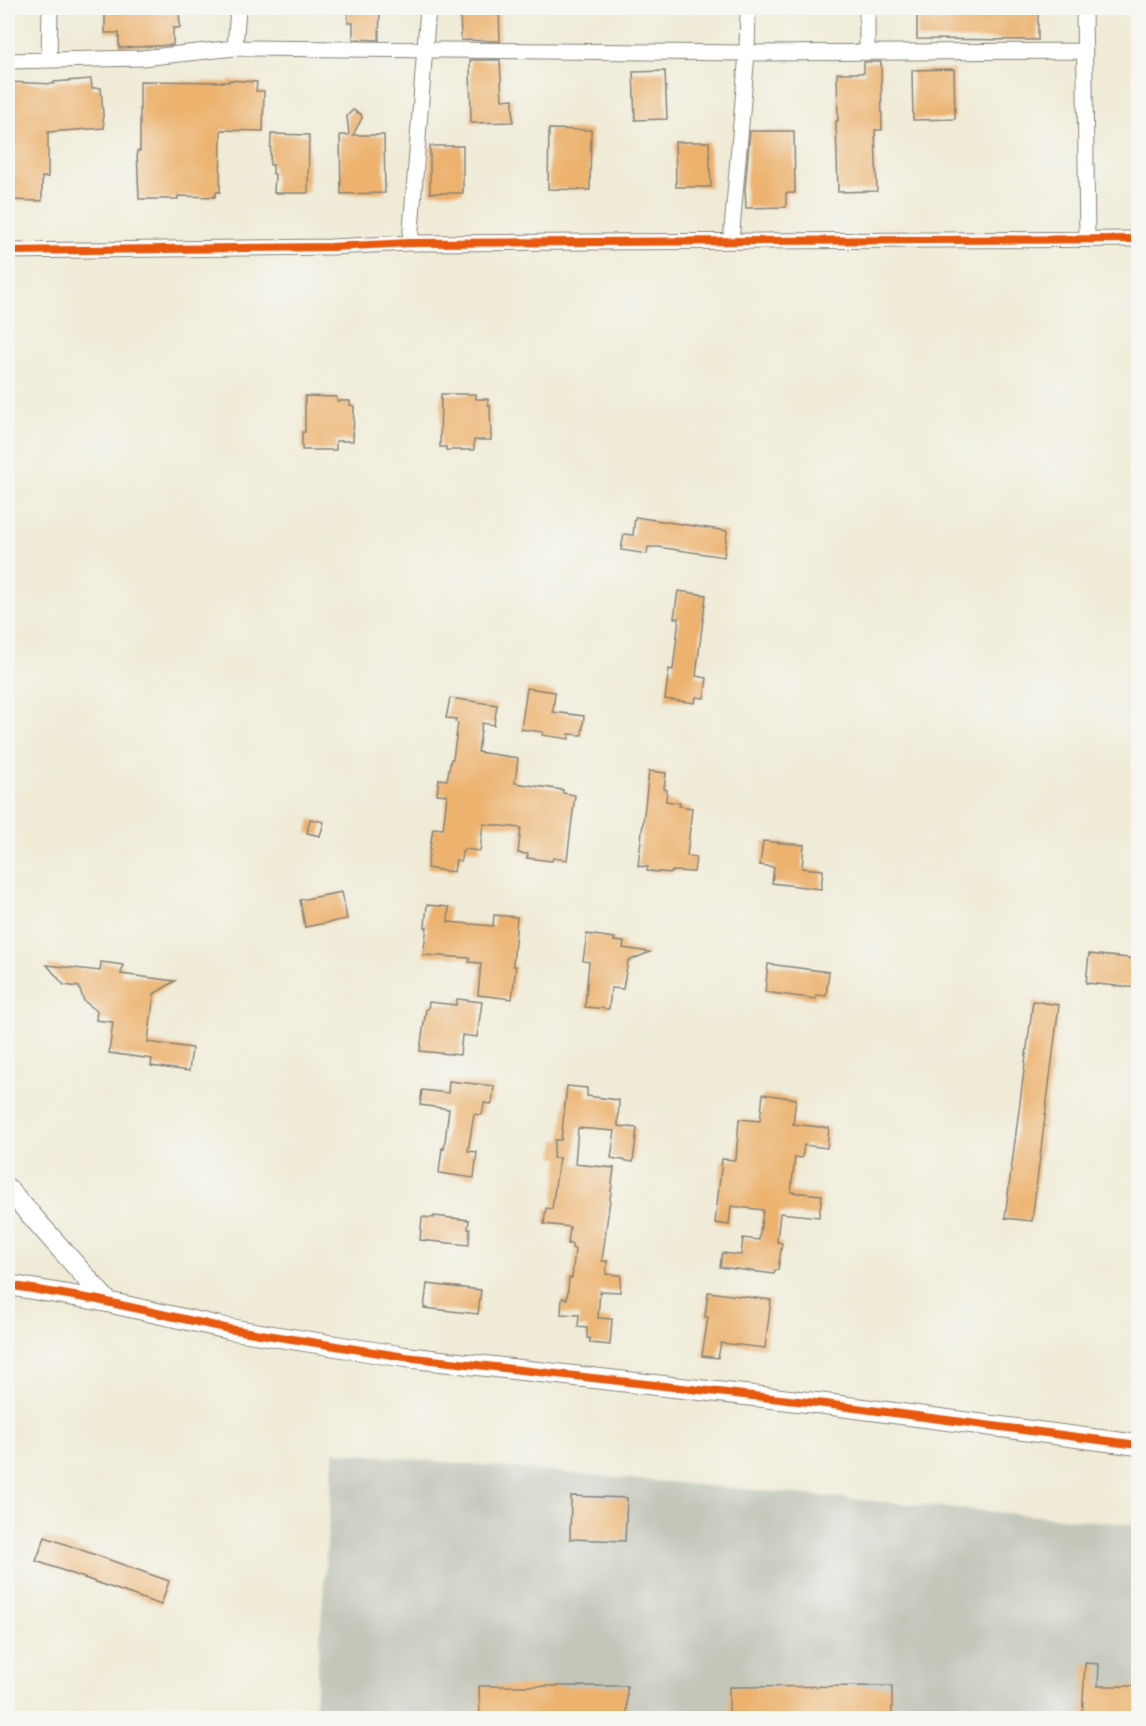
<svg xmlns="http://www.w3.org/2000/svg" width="1146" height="1726" font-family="Delius,sans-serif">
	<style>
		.industrial { fill: #c3c6b9 }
		.building { fill: #ecb26e }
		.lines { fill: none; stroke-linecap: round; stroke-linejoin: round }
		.minor-casing { stroke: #868479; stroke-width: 17 }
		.tertiary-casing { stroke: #868479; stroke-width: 22 }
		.minor { stroke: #fff; stroke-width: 15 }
		.tertiary { stroke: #fff; stroke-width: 20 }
		.cycleway-casing { stroke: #f6f6f2; stroke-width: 11 }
		.cycleway { stroke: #e8590c; stroke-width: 8 }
	</style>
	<rect width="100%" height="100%" fill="#f6f6f2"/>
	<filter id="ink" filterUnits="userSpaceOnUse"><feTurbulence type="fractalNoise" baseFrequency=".0167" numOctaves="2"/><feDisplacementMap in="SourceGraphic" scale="12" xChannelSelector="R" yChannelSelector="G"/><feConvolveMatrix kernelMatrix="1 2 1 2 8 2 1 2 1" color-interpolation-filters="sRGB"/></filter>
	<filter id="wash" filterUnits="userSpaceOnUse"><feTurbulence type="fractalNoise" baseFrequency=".008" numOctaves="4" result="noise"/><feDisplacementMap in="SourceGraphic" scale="24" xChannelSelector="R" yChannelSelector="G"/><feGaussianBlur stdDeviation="1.35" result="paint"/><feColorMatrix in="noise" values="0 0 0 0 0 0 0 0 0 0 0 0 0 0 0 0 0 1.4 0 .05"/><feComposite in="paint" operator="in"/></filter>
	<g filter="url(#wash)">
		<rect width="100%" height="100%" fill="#efebd6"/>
		<!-- industrial -->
		<path class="industrial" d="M334 1452 1138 1525V1718H314Z"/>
		<g id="blocks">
			<!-- building -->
			<path class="building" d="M105 8H179L180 28H173V45L119 48V33H105Z
				M348 8H380L379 40 353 39V23H348Z
				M460 8H499L500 41 461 40Z
				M917 8H1038V40L917 39Z
				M470 60H500L502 100 513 99V122L471 123Z
				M864 62H881L882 130H875L877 191 838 192 836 121H838L837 73H864Z
				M954 69 955 119 913 120 912 70Z
				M665 71 667 119 635 120 633 72Z
				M91 79 92 88H101L104 128 48 132V177H42V201L8 200V82L54 84V82Z
				M229 80 257 82 256 91H264L263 131 221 130 220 192H216L215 197 178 196V199H139L137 151H140V81L229 82Z
				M353 110 361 114 362 118 353 135H384L385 193 341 194 340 135H349L347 116Z
				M549 129 591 130 590 190 548 189Z
				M750 131H794L795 193H786V207L746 208 745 189Z
				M271 134 309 135 308 193H274L275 174H273V165H270Z
				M675 142H709L711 187H676Z
				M430 146H463V193H430Z
				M441 394H476V399H488V405H490L491 440H474V450H446V447H440Z
				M305 396 337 397V401H350V405L354 406 353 441H336V450H302V432H305Z
				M635 517 727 531 724 557 658 547H648L647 554 621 550 624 534 633 535Z
				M678 591 706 595 696 676 707 678 704 698 696 697 695 703 665 699 669 669 673 670 679 618H674Z
				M527 688 555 692 553 712 584 716 582 735 569 734V739L542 735 543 732 521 729Z
				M450 698 497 705 494 725 482 723 478 752 518 758 515 783 563 790V793L575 795 567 860 553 858 552 861 527 858 528 854 518 853 521 828 483 824 480 851 464 849V851H462L461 861 456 860 454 872 427 868 433 828 443 829 447 795 437 794 439 779 447 780 451 759H453L458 723 455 722 456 719 446 718Z
				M649 771 666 773 664 789 667 790 666 801 680 803 679 806 692 808 687 856 696 857 694 872 672 871V873L647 871 648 867 638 866Z
				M310 819 324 822 320 836 307 833Z
				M763 841 804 845 802 868 823 870 821 889 772 883 774 867 760 865Z
				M342 892 347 919 305 927 300 900Z
				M427 905 449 907 448 922 493 926 494 915 517 917 513 966H516L512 999 478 995 481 963 469 962 470 958 423 955 427 927H425Z
				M587 934 615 938 614 941 624 942 623 948 650 952 628 961 623 989 611 988 609 1009 585 1007 589 962 583 961Z
				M1089 954 1138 959V988L1086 983Z
				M101 962 123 965 121 974 175 981 154 994 148 1042 192 1048 189 1071 151 1066 152 1059 109 1053 113 1022 96 1020 97 1011 84 1001 79 987 64 985 47 965 100 971Z
				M768 964 829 972 826 996 816 995V999L765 992Z
				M457 999 482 1002 477 1037 462 1035 460 1055 420 1051 426 1009H428L429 1002 456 1005Z
				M1033 1001 1059 1005 1032 1221 1005 1218Z
				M449 1081 494 1086 492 1104 484 1103 482 1115 474 1114 468 1151 477 1152 474 1178 439 1173 442 1148 444 1149 449 1109 420 1105 422 1090 448 1093Z
				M567 1086 587 1088V1096L619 1100 618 1126 637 1128 633 1162 611 1158 615 1131 578 1128 575 1164 614 1168 602 1261H607L606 1274 621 1275 620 1292 600 1291 598 1318 612 1319 610 1345 590 1343V1338H587V1328L578 1327 579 1315 561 1314 562 1298 567 1299 569 1278H572L575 1249 572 1248V1244H568L570 1227 544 1224 546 1208 552 1209 559 1158H553L555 1140H561Z
				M763 1094 796 1099 793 1124 829 1128 827 1148 804 1145 802 1158 795 1157 791 1192 822 1195 819 1217 780 1213 777 1242 782 1243 778 1270H775L774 1274 720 1267 722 1253 741 1255 743 1238 759 1240 763 1210 731 1206 729 1225 715 1223 722 1159 736 1160 739 1119 760 1121Z
				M434 1216 469 1220 468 1229H470L469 1245 420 1240 422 1217 434 1218Z
				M427 1284 481 1290 478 1314 424 1308Z
				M708 1292 771 1300 765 1348 721 1343 718 1358 702 1356 708 1317H705Z
				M571 1496 627 1498 625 1541 570 1539Z
				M45 1537 169 1581 161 1605 36 1561Z
				M1085 1663 1099 1664 1098 1686H1138V1719H1082Z
				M479 1686H627V1719H480Z
				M892 1686V1719H729V1687Z"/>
		</g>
	</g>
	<g filter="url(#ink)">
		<use href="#blocks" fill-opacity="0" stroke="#868479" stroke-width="1.5"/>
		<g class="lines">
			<!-- minor casing -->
			<g class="minor-casing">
				<path id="minor" d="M1084 8 1087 239
					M235 48 238 8
					M867 52V8
					M49 60 50 8
					M8 61 142 58 235 48 747 53 1085 51
					M731 241 747 53 748 8
					M410 243 428 8
					M8 251 331 247 410 243 1138 239"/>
			</g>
			<!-- tertiary casing -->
			<g class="tertiary-casing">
				<path id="tertiary" d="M8 1189 107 1301
					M8 1285 98 1300 229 1329 405 1357 825 1404 1138 1445"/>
			</g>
			<!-- minor -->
			<use href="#minor" class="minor"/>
			<!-- tertiary -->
			<use href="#tertiary" class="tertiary"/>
			<!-- cycleway casing -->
			<g class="cycleway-casing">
				<path id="cycleway" d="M8 251 331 247 410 243 1138 239
					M8 1285 98 1300 229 1329 405 1357 825 1404 1138 1445"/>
			</g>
			<!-- cycleway -->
			<use href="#cycleway" class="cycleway"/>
		</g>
	</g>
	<!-- margin -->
	<rect width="1146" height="1726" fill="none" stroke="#f6f6f2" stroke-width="30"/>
</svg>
